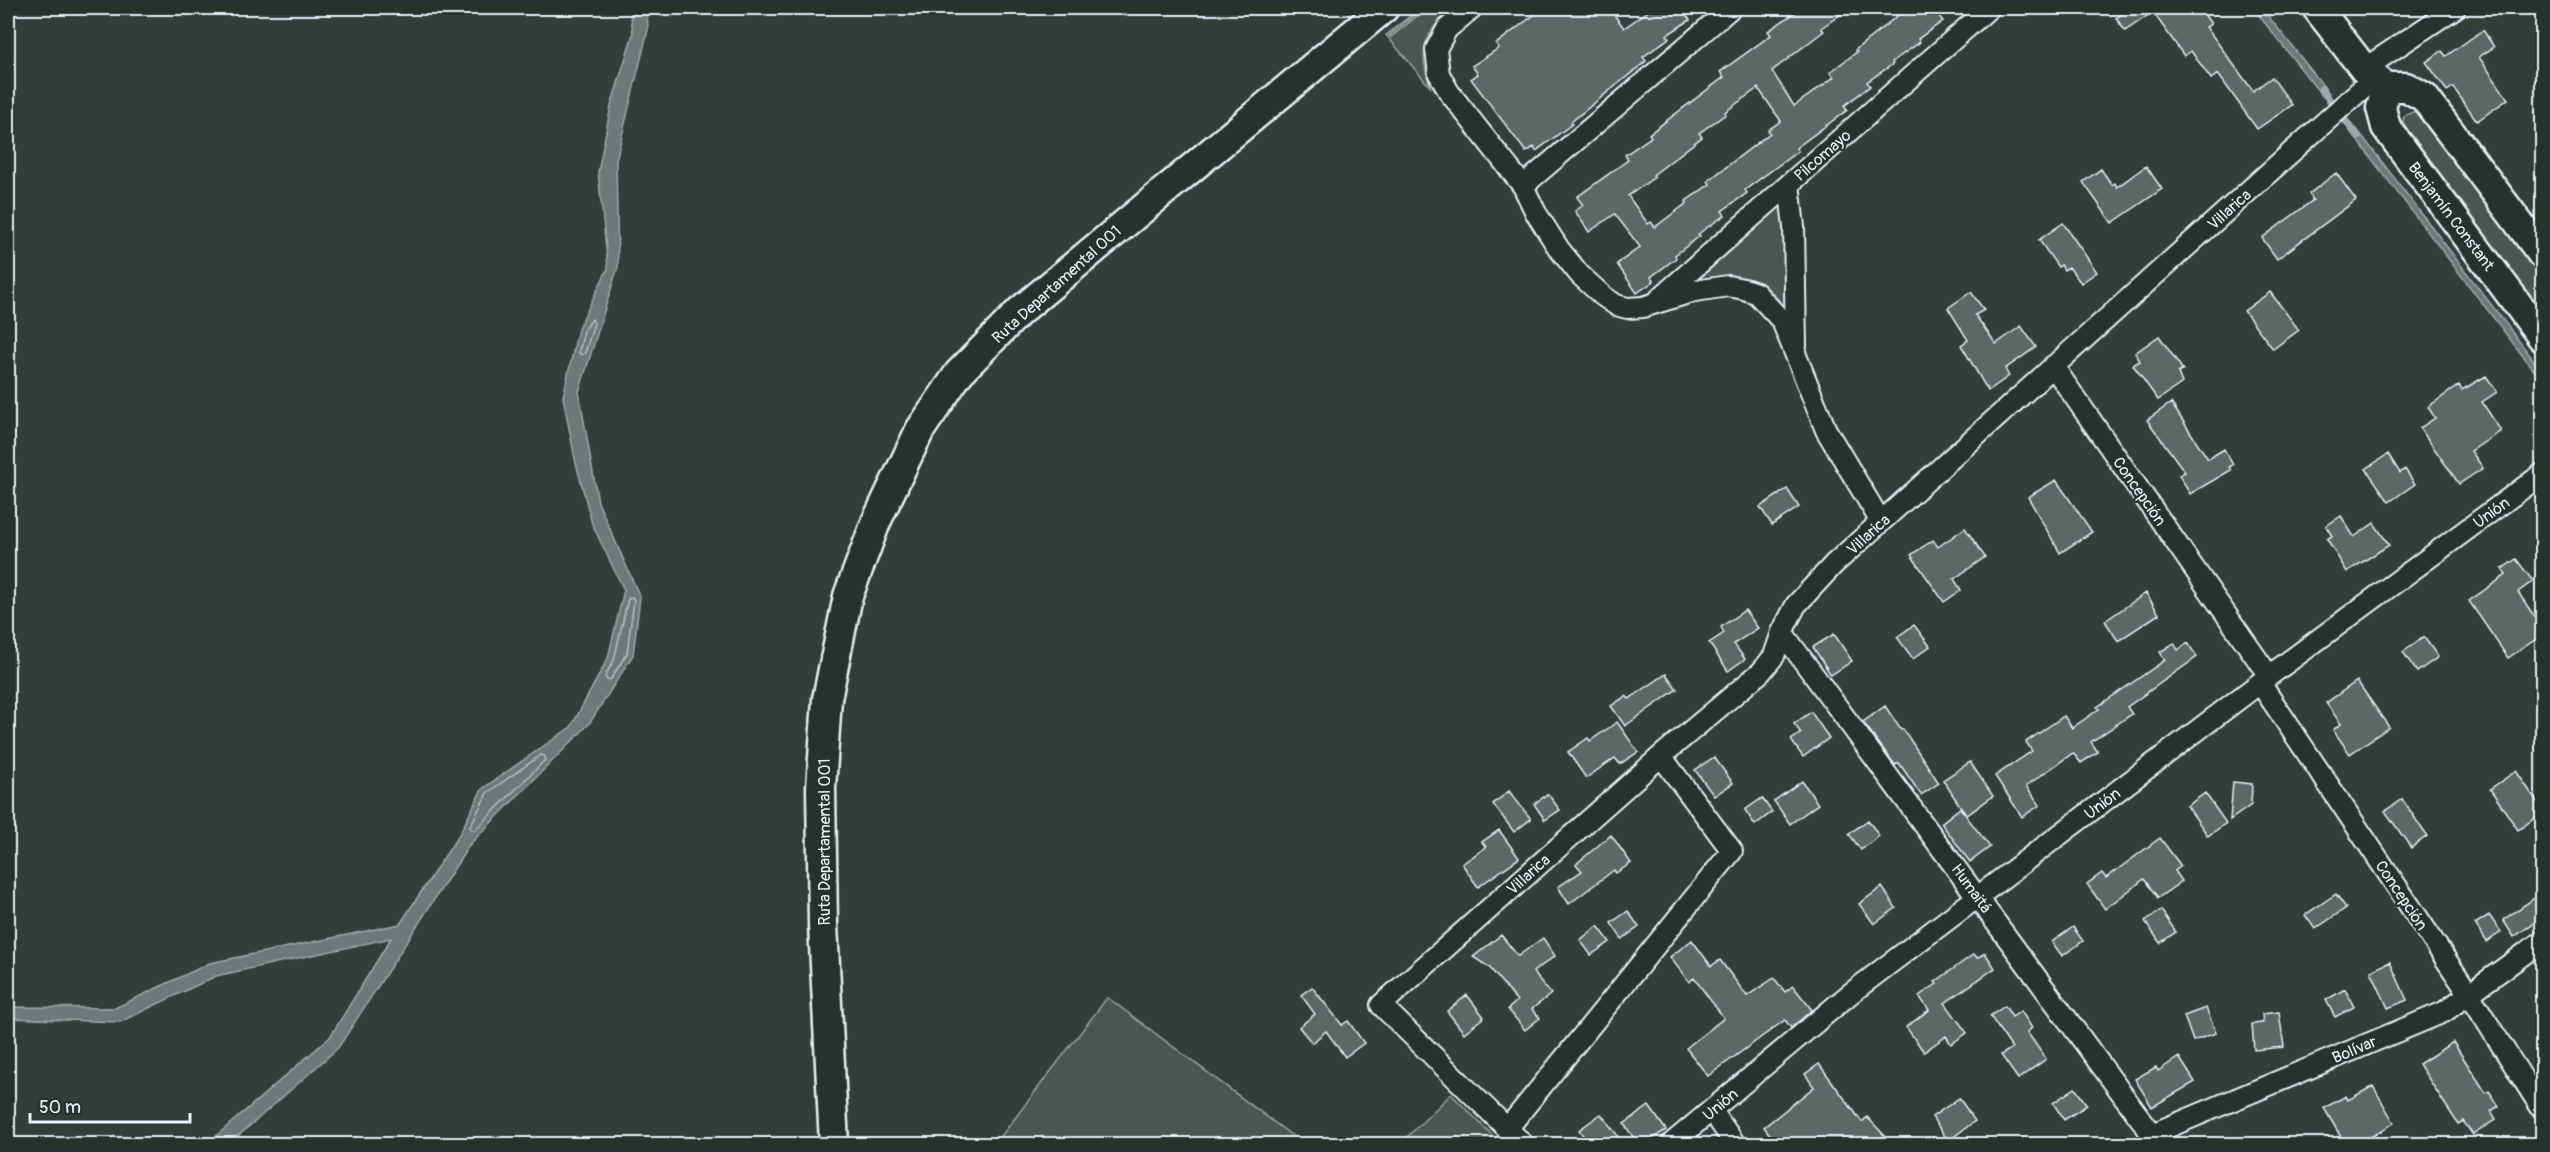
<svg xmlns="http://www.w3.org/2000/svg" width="2550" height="1152" font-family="Pangolin,sans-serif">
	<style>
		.green { fill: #495651; stroke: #98a4a4; stroke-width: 1.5 }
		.water { fill: #6d7978; stroke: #9ea9ab; stroke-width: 1.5 }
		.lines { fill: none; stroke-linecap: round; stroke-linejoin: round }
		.shore { stroke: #b7c1c5; stroke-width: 1.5 }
		.stream { stroke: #9ea9ab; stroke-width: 7 }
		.building { fill: #5c6865; stroke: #e8f1f8; stroke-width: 1.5; fill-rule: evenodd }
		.street-casing { stroke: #e8f1f8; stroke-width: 24 }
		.secondary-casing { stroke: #e8f1f8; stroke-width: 33 }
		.street { stroke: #26332d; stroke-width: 20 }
		.secondary { stroke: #26332d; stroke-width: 28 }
		.labels { text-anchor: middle; stroke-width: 4.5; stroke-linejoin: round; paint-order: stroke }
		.street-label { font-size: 16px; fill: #e8f1f8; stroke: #26332d }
	</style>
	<rect width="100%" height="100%" fill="#323e39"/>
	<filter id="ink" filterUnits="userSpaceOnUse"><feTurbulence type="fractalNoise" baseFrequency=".0167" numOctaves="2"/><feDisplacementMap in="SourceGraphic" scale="12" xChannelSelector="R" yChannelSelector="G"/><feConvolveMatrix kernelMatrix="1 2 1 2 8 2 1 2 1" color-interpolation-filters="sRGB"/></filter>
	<g filter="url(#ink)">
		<!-- green -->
		<path class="green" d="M1420 8H1453C1424 32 1417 52 1431 88L1386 35Z
			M2415 111 2542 277V311L2402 126 2404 116Z
			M1780 207 1784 215 1787 316C1767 272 1741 274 1699 282L1700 278Z
			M1107 998H1108L1303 1144H995Z
			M1451 1094 1501 1144H1400Z"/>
		<!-- water -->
		<path class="water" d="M630 8H647L648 30 616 160 618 267 579 392 598 502 640 597 633 655 589 724 470 844 338 1048 229 1144H207L330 1037 391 938 216 976 120 1022 8 1018V1007L115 1008 210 963 400 924 460 833 482 789 571 727 608 658 624 590 592 524 575 459 563 397 578 329 608 268 598 172 611 106 633 34Z
			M1422 8H1427L1391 37 1389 35Z
			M2253 8H2262L2329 93 2323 97Z
			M2356 128 2542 371V381L2351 132Z"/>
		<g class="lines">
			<!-- shore -->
			<path class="shore" d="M592 319 594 323 585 353 581 355 579 352 584 331Z
				M632 597 634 600 627 653 611 679 607 680 605 676 614 660 628 599Z
				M541 755 545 756V760L475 830H471L470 827 487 793Z"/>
			<!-- stream -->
			<path class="stream" d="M2321 89 2358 137"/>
		</g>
		<!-- building -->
		<path class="building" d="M1543 8H1609L1624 28 1653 8H1681L1690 20 1667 35 1669 38 1643 57 1646 61 1571 122 1572 124 1536 151 1534 147 1526 152 1471 79 1478 74 1472 66 1499 48 1496 44Z
			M1802 8H1850L1821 28 1824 31 1772 71 1794 106 1834 77 1830 72 1857 52 1855 50 1907 8H1932L1943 21 1918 39 1920 42 1892 62 1893 64 1867 82 1870 86 1844 106 1847 110 1796 148 1798 151 1745 190 1747 193 1722 211 1725 215 1698 234 1700 236 1675 255 1676 258 1651 277 1654 281 1637 293 1617 264 1640 247 1615 214 1589 232 1575 211 1583 205 1577 197 1628 160 1625 155 1651 137 1649 134 1724 77 1720 72 1771 35 1768 31ZM1758 88 1781 121 1768 130 1770 133 1708 181 1710 184 1686 201 1687 203 1655 227 1651 222 1648 224 1628 196 1655 177 1653 175 1702 137 1699 133 1726 114 1725 112Z
			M2131 8H2200L2211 24 2206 27 2253 91 2272 77 2292 105 2257 129 2218 74 2211 79 2191 51 2184 56 2153 12 2125 31 2116 18Z
			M2483 30 2494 47 2479 57 2508 99 2477 121 2453 87 2447 91 2426 62 2442 51 2446 56Z
			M2146 166 2162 189 2112 223 2083 182 2101 169 2112 185 2115 183 2117 187Z
			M2336 173 2356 200 2277 259 2262 238 2313 200 2309 194Z
			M2063 223 2097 272 2081 283 2069 267 2064 270 2061 265 2058 267 2039 240Z
			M1971 292 1984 310 1975 315 1996 344 2021 326 2036 347 2005 369 2009 376 1988 391 1961 345 1968 340 1948 308Z
			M2270 292 2299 330 2273 349 2244 311Z
			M2159 336 2183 370 2178 373 2182 383 2158 400 2133 365 2140 361 2135 353Z
			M2486 376 2497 392 2482 402 2501 431 2471 451 2483 468 2459 484 2420 428 2435 418 2428 407 2459 385 2462 390Z
			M2171 403 2208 459 2224 449 2233 465 2229 467 2231 470 2190 494 2179 475 2185 472 2147 420Z
			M2388 454 2400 473 2405 469 2415 484 2389 502 2366 469Z
			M2056 480 2092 532 2060 553 2028 497Z
			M1787 489 1799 507 1772 525 1760 507Z
			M2341 516 2354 537 2374 523 2389 545 2347 572 2327 539 2332 536 2326 526Z
			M1965 528 1985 557 1954 579 1961 590 1944 602 1911 555 1933 540 1938 547Z
			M2516 559 2533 581 2518 592 2542 628V635L2508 658 2469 601 2506 575 2502 569Z
			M2146 593 2159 614 2118 641 2105 621Z
			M1745 610 1758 628 1734 644 1745 659 1728 671 1709 643 1724 633 1721 627Z
			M1914 625 1930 646 1913 659 1897 637Z
			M1834 634 1852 661 1831 675 1813 647Z
			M2424 637 2438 657 2417 672 2403 652Z
			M2174 643 2178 650 2188 643 2197 657 2127 707 2132 714 2091 742 2098 752 2081 763 2073 753 2026 786 2040 805 2022 817 1995 776 2032 751 2026 742 2064 716 2072 728 2099 709 2097 707 2165 660 2160 652Z
			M1666 674 1677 689 1625 726 1611 706 1626 696 1629 699Z
			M2357 681 2389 727 2350 754 2333 730 2341 724 2326 703Z
			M1885 706 1901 730 1903 729 1939 783 1921 795 1899 763 1895 765 1863 722Z
			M1811 712 1829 738 1803 757 1791 740 1801 733 1794 724Z
			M1617 722 1638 752 1620 764 1615 758 1586 778 1568 752 1588 738 1590 741Z
			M1714 757 1733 783 1714 796 1695 770Z
			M1970 762 1993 796 1966 816 1990 847 1970 862 1941 823 1960 808 1966 815 1943 780Z
			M2516 771 2542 809V813L2518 830 2490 789Z
			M1802 781 1818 804 1790 824 1774 801Z
			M2233 782 2252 784 2251 805 2230 820Z
			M1509 791 1531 819 1514 832 1493 804Z
			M2205 793 2226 823 2208 836 2187 806Z
			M1548 794 1560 810 1545 820 1534 804Z
			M1762 798 1772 812 1755 825 1745 810Z
			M2402 799 2427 836 2411 848 2385 811Z
			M1868 820 1879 836 1861 850 1849 834Z
			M1499 830 1519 858 1478 887 1462 864 1486 847 1482 842Z
			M1611 835 1631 863 1616 873 1614 870 1569 904 1558 887 1582 871 1576 864Z
			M2160 838 2181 866 2175 871 2182 881 2158 898 2144 879 2105 909 2087 884 2102 873 2106 878Z
			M1882 887 1896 908 1874 924 1859 904Z
			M2542 893V917L2514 937 2503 920Z
			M2336 894 2346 908 2315 929 2305 915Z
			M2161 910 2176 932 2160 943 2145 921Z
			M1628 911 1639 927 1622 939 1611 923Z
			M2489 915 2501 932 2487 942 2475 924Z
			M1598 926 1610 942 1591 955 1580 940Z
			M2073 927 2083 941 2062 956 2052 942Z
			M1501 935 1518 956 1543 938 1555 956 1533 972 1551 994 1532 1009 1540 1018 1525 1030 1508 1009 1517 1001 1489 967 1473 957Z
			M1692 940 1711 966 1720 960 1747 996 1774 978 1785 992 1793 986 1812 1010 1791 1028 1785 1020 1708 1076 1686 1048 1724 1018 1694 978 1689 982 1670 957Z
			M1985 953 1995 968 1945 1003 1967 1033 1951 1044 1946 1036 1924 1052 1906 1027 1929 1010 1919 996 1937 984 1935 982 1974 954 1977 958Z
			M2390 962 2407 1000 2388 1008 2371 971Z
			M1312 987 1342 1025 1348 1021 1364 1043 1345 1057 1326 1031 1312 1043 1299 1027 1315 1014 1301 995Z
			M2345 989 2354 1007 2335 1017 2326 1000Z
			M1467 995 1484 1017 1464 1033 1447 1011Z
			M2005 1006 2012 1017 2021 1011 2032 1028 2027 1032 2046 1059 2018 1079 2001 1055 2012 1048 1990 1016Z
			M2206 1008 2216 1033 2193 1041 2184 1016Z
			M2279 1012 2284 1047 2254 1050 2252 1024 2263 1023 2262 1014Z
			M2453 1042 2486 1093 2489 1091 2499 1106 2491 1111 2496 1119 2473 1135 2463 1121 2458 1124 2419 1064Z
			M2179 1057 2195 1082 2152 1107 2135 1079 2156 1067 2158 1071Z
			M1819 1064 1862 1122 1867 1117 1885 1136 1876 1144H1777L1764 1127 1814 1087 1805 1074Z
			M2373 1086 2394 1123 2369 1138 2372 1144H2345L2324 1108 2346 1096 2348 1100Z
			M2075 1088 2087 1105 2064 1120 2053 1103Z
			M1959 1098 1975 1121 1948 1141 1932 1117Z
			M1649 1106 1666 1130 1644 1144H1638L1624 1124Z
			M1601 1114 1618 1136 1607 1144H1589L1579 1130Z"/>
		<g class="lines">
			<!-- street casing -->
			<g class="street-casing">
				<path id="street" d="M1472 8 1447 29 1436 49 1439 74 1449 92 1523 186 1536 213 1559 249 1580 275 1603 296 1616 305 1627 308 1643 307 1695 291 1728 286 1744 289 1756 293 1782 321 1826 430 1881 522
					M2364 69 2455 8
					M1789 184 1794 227 1796 346
					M1523 186 1731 8
					M1660 298 1989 8
					M2053 366 2269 676
					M1782 632 2159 1144
					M2260 683 2469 994 2542 1109
					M1712 1111 1735 1144
					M1507 1129 1732 851 1661 756
					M2152 1134 2444 1012 2542 941
					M1523 1144 1381 1005 1661 756 1761 672 1774 656 1782 632 1796 605 1834 564 2375 77
					M1671 1144 1851 993 2269 676 2542 474"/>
			</g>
			<!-- secondary casing -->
			<g class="secondary-casing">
				<path id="secondary" d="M2317 8 2364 69 2386 87H2406L2424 97 2542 254
					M2386 87 2381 108 2386 127 2542 337
					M834 1144 823 925 821 788 827 699 848 596 876 522 920 430 959 373 1020 311 1384 8"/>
			</g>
			<!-- street -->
			<use href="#street" class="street"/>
			<!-- secondary -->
			<use href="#secondary" class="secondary"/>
		</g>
	</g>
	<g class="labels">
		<!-- street labels -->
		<g class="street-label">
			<text transform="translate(1822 155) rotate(-41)" y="6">Pilcomayo</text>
			<text transform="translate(2229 209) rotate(-42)" y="6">Villarica</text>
			<text transform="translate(2452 216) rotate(53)" y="6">Benjamín Constant</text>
			<text transform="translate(1056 284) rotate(-42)" y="6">Ruta Departamental 001</text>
			<text transform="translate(2140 491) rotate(55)" y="6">Concepción</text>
			<text transform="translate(2491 512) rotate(-36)" y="6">Unión</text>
			<text transform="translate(1868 534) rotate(-42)" y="6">Villarica</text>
			<text transform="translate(2102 803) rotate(-37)" y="6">Unión</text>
			<text transform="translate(824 842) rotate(-90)" y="6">Ruta Departamental 001</text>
			<text transform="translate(1528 874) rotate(-42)" y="6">Villarica</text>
			<text transform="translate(1972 888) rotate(54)" y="6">Humaitá</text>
			<text transform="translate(2402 895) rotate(56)" y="6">Concepción</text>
			<text transform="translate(2354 1049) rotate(-23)" y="6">Bolívar</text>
			<text transform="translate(1720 1104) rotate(-40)" y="6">Unión</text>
		</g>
	</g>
	<!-- margin -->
	<rect width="2550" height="1152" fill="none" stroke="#26332d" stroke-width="30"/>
	<rect x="15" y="15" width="2520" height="1122" fill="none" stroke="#e8f1f8" stroke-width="2" filter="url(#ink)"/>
	<!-- scale -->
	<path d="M30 1113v9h160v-9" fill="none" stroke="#e8f1f8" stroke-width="3"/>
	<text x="39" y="1113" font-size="18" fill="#e8f1f8" stroke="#26332d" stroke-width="4.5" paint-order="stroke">50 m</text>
</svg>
